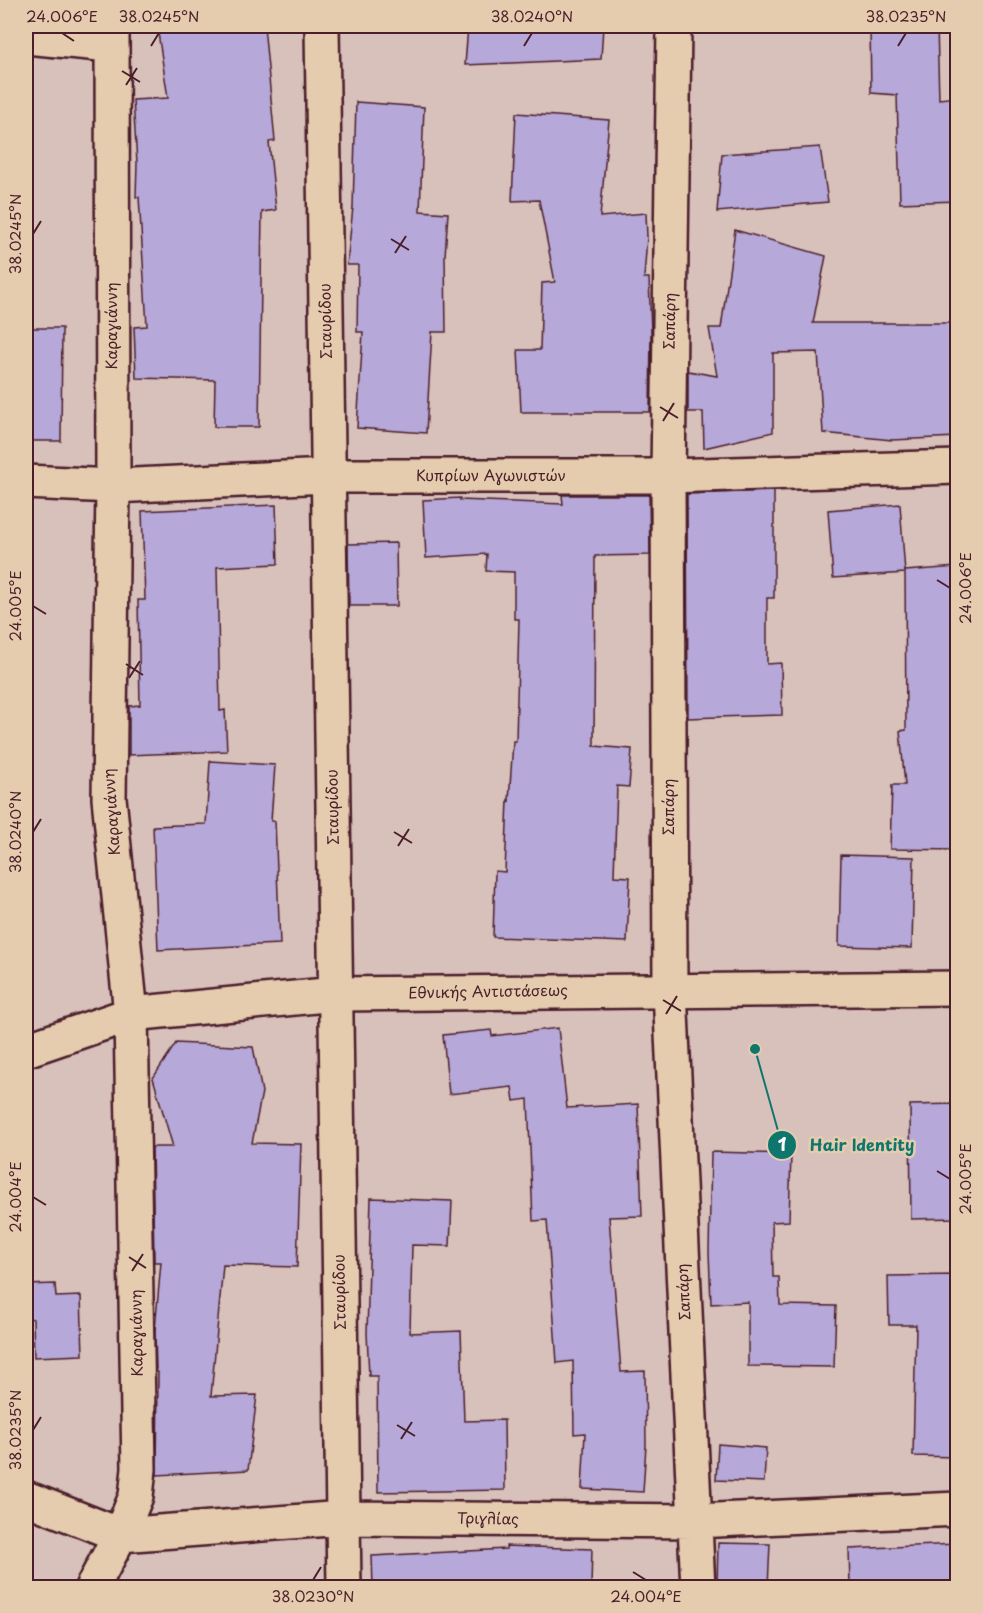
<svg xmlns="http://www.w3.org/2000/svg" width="983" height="1613" font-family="'Playpen Sans',sans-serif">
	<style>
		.building { fill: #b6a8d9; stroke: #4a1f2b; stroke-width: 1.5 }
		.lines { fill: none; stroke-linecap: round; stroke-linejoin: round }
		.minor-casing { stroke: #4a1f2b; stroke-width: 38 }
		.tertiary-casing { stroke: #4a1f2b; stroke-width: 38 }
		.minor { stroke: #e6ccae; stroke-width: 33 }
		.tertiary { stroke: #e6ccae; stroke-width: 33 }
		.ticks { fill: none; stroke: #4a1f2b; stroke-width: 2 }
		.labels { text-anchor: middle; stroke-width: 5; stroke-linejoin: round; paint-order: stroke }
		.street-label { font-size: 15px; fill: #4a1f2b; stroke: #e6ccae }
		.leader { fill: none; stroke: #0f766e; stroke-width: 2 }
		.callout-dot { fill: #0f766e; stroke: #e6ccae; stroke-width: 2 }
		.mark-label { font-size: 18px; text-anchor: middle; font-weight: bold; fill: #fff }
		.callout-label { font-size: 16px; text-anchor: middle; font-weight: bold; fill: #0f766e; stroke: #e6ccae; stroke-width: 5; stroke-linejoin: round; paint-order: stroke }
		.neatline { fill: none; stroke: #4a1f2b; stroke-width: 2 }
		.ticks-label { font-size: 15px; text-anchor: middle; fill: #4a1f2b }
	</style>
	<rect width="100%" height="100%" fill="#d8c1bb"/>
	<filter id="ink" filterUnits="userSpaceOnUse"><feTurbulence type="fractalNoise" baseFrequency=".0167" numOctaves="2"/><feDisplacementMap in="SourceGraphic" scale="12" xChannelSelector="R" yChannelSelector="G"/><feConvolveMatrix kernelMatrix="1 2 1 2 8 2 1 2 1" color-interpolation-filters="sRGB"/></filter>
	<g filter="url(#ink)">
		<!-- building -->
		<path class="building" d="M157 26H264L275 141 269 142 276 210 262 212 259 427H214L215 380 136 378 134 327 147 326 139 197H136L137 163 133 100 168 98Z
			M468 26H603L601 59 465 65Z
			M870 26H937L939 99 957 97V201L900 203 897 95 871 93Z
			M356 102 424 107 420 211 448 213 445 256 446 332H432L426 433 357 428 363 332H357L358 265H347L353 207Z
			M516 113 609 120 600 217 646 213 647 237 644 278H649L651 332 650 412H521L518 350H540L542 283 555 282 539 200 512 201Z
			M820 147 828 202 717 212 722 154Z
			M735 230 826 256 813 323H957V437L892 440 823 433 818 352 773 353V432L704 448 703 412H688V371L717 376 709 328H721Z
			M26 328H62L61 441H26Z
			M774 491V598H767V664L781 663 782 715 688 718 687 494Z
			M562 495H649L650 555 595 556 594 746 632 749 629 787 617 786 614 876 630 877 627 942 493 937 495 871 505 872 508 800 509 801 513 741H516L519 619H514V572L486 571 487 554 426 558 423 500 460 498V500L563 504Z
			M900 504 905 573 833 578 828 510Z
			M276 505 278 564 217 567 220 711 225 710 227 751 129 755V706L140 705 138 600H145L142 511Z
			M396 543 397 606H349L348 544Z
			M957 567V850L890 849 892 785H905L900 731 906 730 905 571Z
			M210 761 275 765 271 821H275L280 944 158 950 153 826 206 824Z
			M841 855 914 857 912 948 839 946Z
			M558 1028 567 1108 638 1104 642 1216 609 1217 621 1372 645 1371 646 1445 643 1492 582 1489 585 1433 574 1434 573 1361 557 1363 547 1220 533 1221 528 1099 514 1101 512 1087 449 1094 443 1035 491 1030 492 1036Z
			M176 1043 253 1047 262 1092 252 1143 301 1144 297 1267 223 1265 211 1396 257 1395 248 1470 157 1475 158 1372H156L155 1330 161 1262H154L152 1147H173L153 1078Z
			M957 1104V1218L911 1219 910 1105Z
			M711 1152 791 1154 789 1221 772 1222 773 1277H779L780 1305 836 1306 834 1367 748 1366V1302L711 1304 709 1252Z
			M371 1198 452 1201 450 1246 412 1245 410 1333 461 1331 464 1421 504 1420 505 1490 378 1492 377 1376H369L367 1333Z
			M957 1275V1457L913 1456 916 1325H889L888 1276Z
			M55 1284 56 1297 81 1296 83 1355 34 1357 33 1319 26 1317V1285Z
			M718 1444 766 1448 764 1482 716 1480Z
			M718 1543 770 1544 768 1587H717Z
			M957 1544V1584L927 1587H850L849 1549Z
			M506 1546 592 1549 591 1587 487 1586 488 1587H373L372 1556 506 1549Z"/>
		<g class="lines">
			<!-- minor casing -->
			<g class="minor-casing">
				<path id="minor" d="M322 26 344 1588
					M674 26 668 476 670 991 698 1588
					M26 37 111 45
					M26 1498 120 1535 343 1518 695 1521 958 1509
					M92 1588 120 1535 136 1496 139 1469 131 1014 109 798 113 486 112 26"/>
			</g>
			<!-- tertiary casing -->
			<g class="tertiary-casing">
				<path id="tertiary" d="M26 482 113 486 328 476H668L958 467
					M26 1050 131 1014 336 994 958 988"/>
			</g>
			<!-- minor -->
			<use href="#minor" class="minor"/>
			<!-- tertiary -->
			<use href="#tertiary" class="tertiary"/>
		</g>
	</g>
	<!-- ticks -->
	<path class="ticks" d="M62 33 74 41M151 46 159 33M524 46 532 33M898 46 906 33M122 71 140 82M126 85 137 68M33 234 41 221M391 239 409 250M395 253 406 236M660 407 678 418M663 421 674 403M937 580 950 588M33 606 46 614M126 664 143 675M129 678 140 661M33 832 41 819M394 832 412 843M398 846 409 829M663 1000 681 1011M666 1014 677 996M937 1171 950 1179M33 1197 46 1205M129 1257 146 1268M132 1271 143 1254M397 1425 415 1436M33 1430 41 1417M401 1439 412 1422M633 1572 646 1580M313 1580 321 1567"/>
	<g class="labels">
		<!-- street labels -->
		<g class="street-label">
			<text transform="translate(326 321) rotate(-91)" y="5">Σταυρίδου</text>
			<text transform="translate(670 321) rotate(-89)" y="5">Σαπάρη</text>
			<text transform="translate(112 326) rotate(-90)" y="5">Καραγιάννη</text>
			<text x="491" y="481">Κυπρίων Αγωνιστών</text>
			<text transform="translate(333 807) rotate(-91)" y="5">Σταυρίδου</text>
			<text transform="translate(669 807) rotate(-90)" y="5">Σαπάρη</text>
			<text transform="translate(112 812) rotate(-94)" y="5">Καραγιάννη</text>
			<text transform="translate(488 992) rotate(-1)" y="5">Εθνικής Αντιστάσεως</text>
			<text transform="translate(340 1292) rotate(-91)" y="5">Σταυρίδου</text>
			<text transform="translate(684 1292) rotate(-93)" y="5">Σαπάρη</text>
			<text transform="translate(137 1333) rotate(-91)" y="5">Καραγιάννη</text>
			<text transform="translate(488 1519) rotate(1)" y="5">Τριγλίας</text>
		</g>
	</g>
	<!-- callouts -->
	<path class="leader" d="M755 1049L782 1145"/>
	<g class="callout-dot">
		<circle cx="755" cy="1049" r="6"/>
		<circle cx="782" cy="1145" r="15"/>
	</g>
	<g class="mark-label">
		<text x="782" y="1151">1</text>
	</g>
	<g class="callout-label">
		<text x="862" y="1151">Hair Identity</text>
	</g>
	<!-- margin -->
	<rect width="983" height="1613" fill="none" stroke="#e6ccae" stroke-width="66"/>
	<rect x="33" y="33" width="917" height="1547" class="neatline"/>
	<g class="ticks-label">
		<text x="62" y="22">24.006°E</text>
		<text x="159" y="22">38.0245°N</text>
		<text x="532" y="22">38.0240°N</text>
		<text x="906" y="22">38.0235°N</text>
		<text transform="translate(16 234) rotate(-90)" y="5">38.0245°N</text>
		<text transform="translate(966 588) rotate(-90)" y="5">24.006°E</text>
		<text transform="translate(16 606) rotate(-90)" y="5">24.005°E</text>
		<text transform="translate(16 832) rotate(-90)" y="5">38.0240°N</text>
		<text transform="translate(966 1179) rotate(-90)" y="5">24.005°E</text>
		<text transform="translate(16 1197) rotate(-90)" y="5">24.004°E</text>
		<text transform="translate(16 1430) rotate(-90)" y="5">38.0235°N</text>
		<text x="313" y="1602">38.0230°N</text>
		<text x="646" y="1602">24.004°E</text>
	</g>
</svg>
